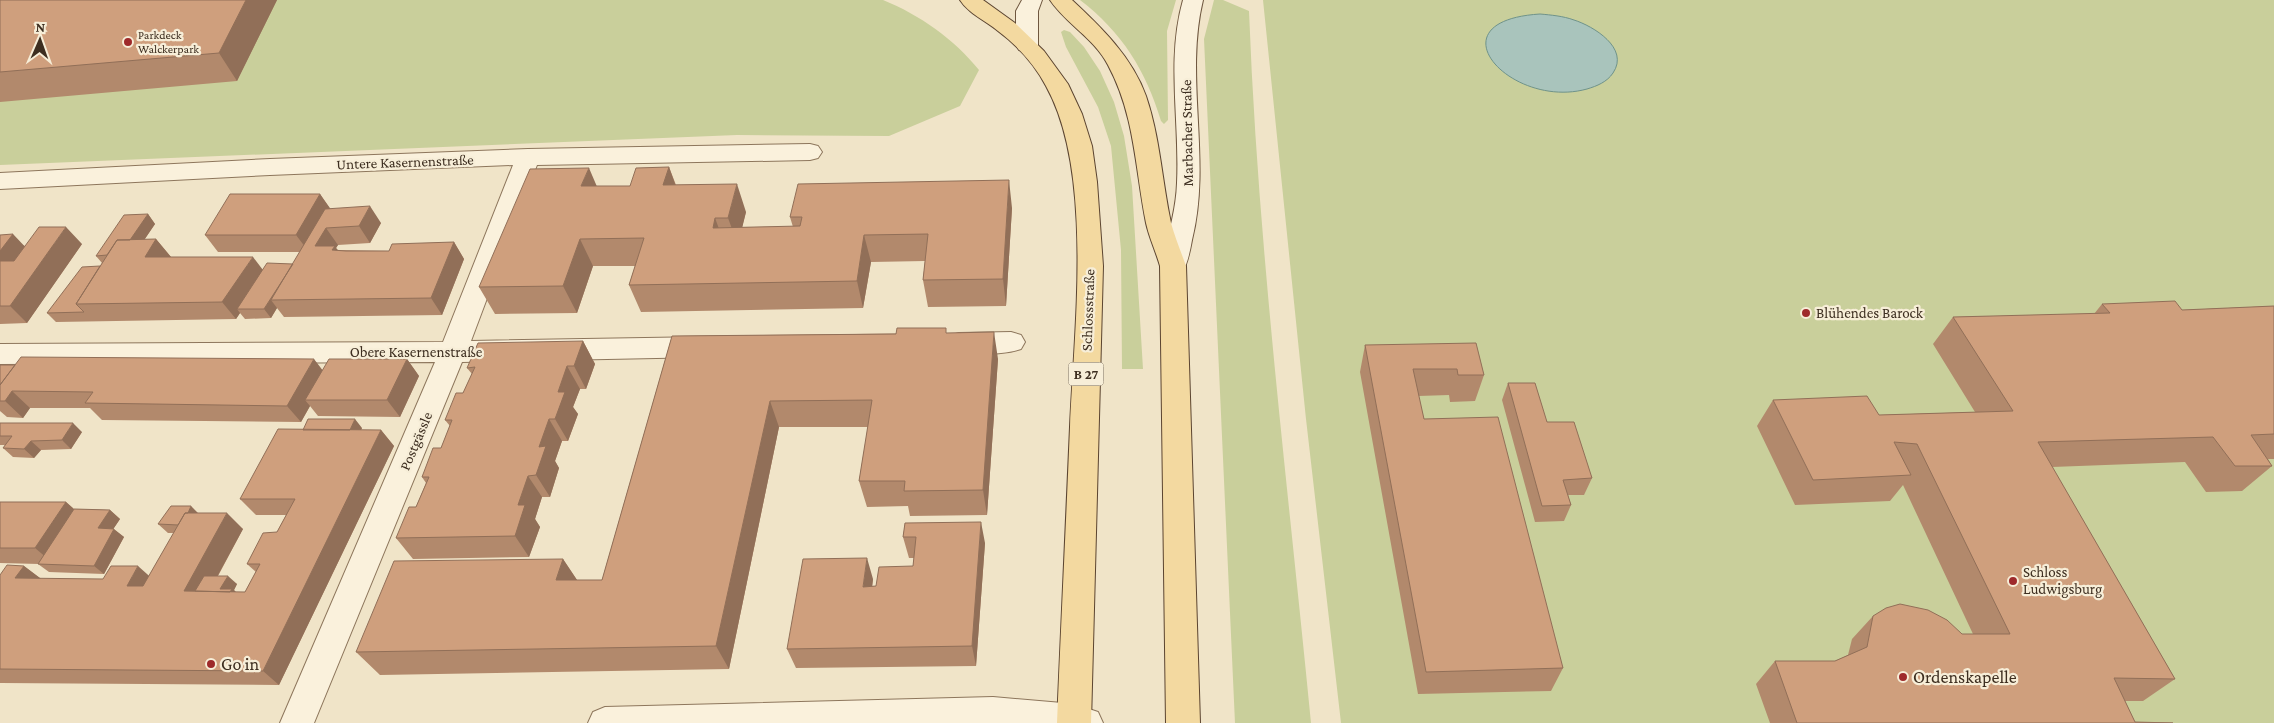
<svg xmlns="http://www.w3.org/2000/svg" width="2274" height="723" font-family="'Crimson Pro',serif">
	<style>
		.green { fill: #c9cf9b }
		.water { fill: #a9c4bc; stroke: #6f938a }
		.lines { fill: none; stroke-linecap: round; stroke-linejoin: round }
		.minor-casing { stroke: #8d765c; stroke-width: 2 }
		.secondary-casing { stroke: #6f573f; stroke-width: 2 }
		.primary-casing { stroke: #5b4430; stroke-width: 2 }
		.minor { fill: #faf1dc; fill-rule: evenodd }
		.secondary { fill: #faf1dc; fill-rule: evenodd }
		.primary { fill: #f3d9a0; fill-rule: evenodd }
		.wall { fill: #b2896c }
		.shaded-wall { fill: #916f58 }
		.building { fill: #cf9f7d; stroke: #916f58 }
		.poi-dot { fill: #9e2a2b; stroke: #f7eed8; stroke-width: 2 }
		.labels { text-anchor: middle; stroke-width: 4.5; stroke-linejoin: round; paint-order: stroke }
		.far-poi-label { font-size: 12px; fill: #3d2e20; stroke: #f7eed8; text-anchor: start }
		.shield { fill: #f7eed8; stroke: #756857; stroke-width: 1 }
		.shield-label { font-size: 14px; font-weight: bold; fill: #3d2e20 }
		.street-label { font-size: 15px; fill: #3d2e20; stroke: #f7eed8 }
		.poi-label { font-size: 15px; fill: #3d2e20; stroke: #f7eed8; text-anchor: start }
		.near-poi-label { font-size: 18px; fill: #3d2e20; stroke: #f7eed8; text-anchor: start }
	</style>
	<rect width="100%" height="100%" fill="#f0e4c8"/>
	<!-- green -->
	<path class="green" d="M0 0H883C920 15 954 39 979 70L960 106 889 136 737 135 0 165Z
		M1080 0H1176L1167 31 1168 120 1164 124 1161 121C1146 71 1122 32 1080 0Z
		M1214 0H1223L1249 11C1258 249 1288 486 1311 723H1235L1204 39Z
		M1263 0H2274V723H1341L1306 419Z
		M1064 30 1070 32 1084 47 1100 71 1114 102 1124 136 1132 186 1143 369H1122L1121 250 1111 146 1098 107 1066 47 1061 32Z"/>
	<!-- water -->
	<path class="water" d="M1540 14C1551 15 1563 16 1574 20 1593 26 1630 48 1613 73 1607 82 1597 86 1587 89 1511 110 1429 21 1540 14Z"/>
	<g class="lines">
		<!-- minor casing -->
		<g class="minor-casing">
			<path id="minor" d="M810 144 818 146 822 152 818 158 810 160 537 165 471 341 706 337 716 340 720 347 716 354 706 357 462 362 314 723H280L435 362 0 364V344L443 342 513 165 270 175 0 189V173L270 159 528 149Z
				M1011 332 1021 335 1025 342 1021 349C1003 355 967 356 949 350L945 343 949 336 959 333Z
				M993 697 1074 704 1098 712 1103 723H588L593 712 605 707Z"/>
		</g>
		<!-- secondary casing -->
		<g class="secondary-casing">
			<path id="secondary" d="M1022 0H1042L1038 11V45L1035 50 1027 52 1019 50 1016 45V11Z
				M1183 0H1203C1184 79 1212 160 1192 240 1190 251 1188 263 1182 273L1173 275 1164 273 1160 266C1167 239 1176 212 1177 183 1180 122 1166 60 1183 0Z"/>
		</g>
		<!-- primary casing -->
		<g class="primary-casing">
			<path id="primary" d="M960 0H983L1015 23 1044 51 1068 84 1082 114 1092 146 1097 182 1103 266 1091 723H1057C1061 624 1066 526 1070 427 1074 330 1094 172 1046 86 1035 65 1017 45 998 31 986 21 968 13 960 0Z
				M1050 0H1072C1102 28 1132 57 1146 96 1160 137 1162 181 1171 223 1175 237 1181 252 1186 266L1200 723H1166L1160 266C1156 252 1149 237 1146 223 1135 168 1135 115 1108 65 1094 38 1066 24 1050 0Z"/>
		</g>
		<!-- minor -->
		<use href="#minor" class="minor"/>
		<!-- secondary -->
		<use href="#secondary" class="secondary"/>
		<!-- primary -->
		<use href="#primary" class="primary"/>
	</g>
	<!-- wall -->
	<path class="wall" d="M0 0H277L237 81 0 102Z
		M669 167 676 185 746 212 742 227H793L790 217 1012 208 1006 306 928 307 923 280 925 261 871 262 863 308 641 312 629 285 635 266H593L577 313 495 314 479 287 596 186H630Z
		M320 194 330 209 381 223 370 243 338 245 336 248 338 250 389 251 454 242 464 259 442 315 284 317 277 308 271 318 245 319 240 313 236 319 56 322 47 313 100 266 102 263 96 256 148 214 155 224 144 240 156 239 171 257 263 270 293 264 300 252H218L205 235Z
		M0 235 25 246 82 244 27 323 0 324Z
		M2102 304 2182 310 2274 306V459H2268L2272 466 2242 491 2206 492 2185 462 2052 467 2175 679 2143 701H2125L2135 722 2173 723H1770L1756 684 1775 661H1835L1848 655 1852 639 1873 616 1962 634H1973L1903 485 1890 501 1795 505 1757 426 1773 400 1879 415 1975 412 1933 344 1953 317 2094 314Z
		M947 333 998 359 987 515 910 516 908 506 867 507 859 481 868 427H779L729 669 380 675 356 652 563 559 577 580H602L672 336Z
		M583 341 595 364 586 389H580L573 407 578 414 568 441H562L555 461 559 468 550 497H542L535 519 540 527 529 557 413 559 396 538 416 507 426 483 422 477 441 448 450 426 445 420 463 393 472 374 467 368Z
		M1365 345 1484 375 1475 401 1450 402 1449 395 1418 396 1424 419 1563 668 1551 691 1418 694 1360 372Z
		M407 359 419 376 400 417 318 416 310 406 301 422 102 420 90 408H30L23 418 7 417 0 411V365L322 370Z
		M1508 383 1547 422 1592 478 1584 495H1568L1571 505 1564 521 1535 522 1502 400Z
		M0 423 82 432 71 449 41 450 34 458 13 457 3 448 5 445H0Z
		M362 428 361 430H381L394 446 279 685 0 683V575L24 566 41 579H103L149 576 174 533H168L158 524 198 513 243 529 218 576 237 584 234 590 235 592H245L256 572 247 564 277 532 286 515H256L240 499 303 430Z
		M0 502H66L74 509 110 510 120 519 113 529 124 537 104 574 49 572 38 564H39L0 563Z
		M905 523 985 543 976 666 796 668 787 649 873 579 872 586H876L913 566 914 558H909L903 537Z"/>
	<!-- shaded-wall -->
	<path class="shaded-wall" d="M246 0H277L237 81 219 53Z
		M669 167 679 195 663 185Z
		M589 168 601 196 581 186Z
		M1009 180 1012 208 1006 306 1003 279Z
		M737 184 746 212 738 245 728 218Z
		M320 194 332 211 309 252 296 235Z
		M370 206 381 223 370 243 359 226Z
		M148 214 155 224 128 264 120 254Z
		M715 218 725 245 713 228Z
		M66 227 82 244 27 323 10 306Z
		M326 228 338 245 336 248 347 263 315 246Z
		M13 234 30 252 0 270V238Z
		M864 235 871 262 863 308 857 281Z
		M156 239 171 257H145Z
		M580 239 593 266 577 313 563 286Z
		M454 242 464 259 442 315 431 298Z
		M253 257 266 274 237 309 240 313 236 319 222 302Z
		M294 264 271 300 277 308 271 318 264 309Z
		M994 332 998 359 987 515 983 490Z
		M583 341 595 364 586 389 574 366Z
		M314 359 327 376 305 400 310 406 301 422 287 406Z
		M407 359 419 376 400 417 387 400Z
		M567 366 580 389 573 407 578 414 568 441 555 419 558 392Z
		M12 391 30 408 23 418 5 401Z
		M770 401 779 427 729 669 716 646Z
		M355 419 362 428 353 446 346 438Z
		M549 419 562 441 555 461 559 468 550 497 536 475 539 447Z
		M73 423 82 432 71 449 62 440Z
		M381 430 394 446 279 685 263 671Z
		M31 441 41 450 34 458 24 449Z
		M528 476 542 497 535 519 540 527 529 557 515 536 518 505Z
		M66 502 84 518 54 564 35 548Z
		M191 506 200 515 182 525Z
		M110 510 120 519 108 537 98 528Z
		M227 513 243 529 205 599 184 591Z
		M981 522 985 543 976 666 972 646Z
		M114 529 124 537 104 574 94 566Z
		M867 558 873 579 870 607 863 587Z
		M563 559 579 583 556 580Z
		M24 566 44 581 15 578Z
		M138 566 156 582 145 601 127 586Z
		M228 576 237 584 234 590 241 597 220 589Z"/>
	<!-- building -->
	<path class="building" d="M0 0H246L219 53 0 72Z
		M669 167 663 185 737 184 728 218H715L713 228 800 226 802 217H790L798 184 1009 180 1003 279 923 280 928 234 864 235 857 281 629 285 644 238 580 239 563 286 479 287 530 169 589 168 581 186H630L636 168Z
		M230 194H320L296 235H205Z
		M370 206 359 226 326 228 315 246H335L332 250 346 251H389L392 244 454 242 431 298 271 300 325 209Z
		M148 214 130 240H117L107 255 96 256 124 215Z
		M39 227H66L10 306H0V261H14Z
		M13 234 0 251V235Z
		M156 239 145 257H253L222 302 76 304 117 240Z
		M267 263 293 264 264 309H237Z
		M100 266 76 304 84 312 47 313 82 267Z
		M2175 301 2182 310 2274 306V434L2251 435 2272 466H2235L2213 437 2038 442 2175 679 2114 678 2135 722 2173 723H1797L1775 661H1835L1867 647 1873 616 1886 608 1900 604 1928 610 1947 620 1962 634H2010L1917 444 1894 442 1911 475 1813 480 1773 400 1867 396 1879 415 2013 411 1953 317 2110 313 2102 304Z
		M897 328H946V333L994 332 983 490 904 491 905 481H859L872 400 770 401 716 646 356 652 394 561 563 559 556 580H602L672 336 896 334Z
		M583 341 574 366H567L558 392H565L555 419H549L539 447 546 446 536 475 528 476 518 505H525L515 536 396 538 409 507H416L429 477H422L433 448H441L452 420H445L456 393H463L475 367 467 368 478 343Z
		M1476 343 1484 375H1458L1457 369H1413L1424 419 1498 417 1563 668 1426 672 1365 345Z
		M21 357 314 359 287 406 85 403 93 392 12 391 5 401H0V385Z
		M329 359H407L387 400H305Z
		M0 365H15L0 385Z
		M1508 383H1535L1547 422H1574L1592 478 1563 480 1571 505 1542 506Z
		M308 419H355L350 430H303Z
		M0 423H73L62 440 31 441 24 449 3 448 12 436H0Z
		M278 429 381 430 263 671 0 669V575L7 565 24 566 15 578 103 579 111 566H138L127 586H143L185 513H227L184 591 245 592 260 564H247L263 533 277 532 295 499H240Z
		M0 502H66L35 548H0Z
		M171 506H191L188 513H185L178 525 158 524Z
		M74 509 110 510 98 528 114 529 94 566 38 564Z
		M981 522 972 646 787 649 803 559 867 558 863 587 876 586 879 567 913 566 916 537H903L905 523Z
		M204 576H228L220 589H232L230 592 195 591Z"/>
	<!-- markers -->
	<g class="poi-dot">
		<circle cx="128" cy="42" r="5"/>
		<circle cx="1806" cy="313" r="5"/>
		<circle cx="2013" cy="581" r="5"/>
		<circle cx="211" cy="664" r="5"/>
		<circle cx="1903" cy="677" r="5"/>
	</g>
	<g class="labels">
		<!-- far-poi labels -->
		<g class="far-poi-label">
			<text x="138" y="39">Parkdeck<tspan x="138" dy="14">Walckerpark</tspan></text>
		</g>
		<!-- shield labels -->
		<rect class="shield" x="1068.5" y="362.5" width="35" height="23" rx="4"/>
		<g class="shield-label">
			<text x="1086" y="379">B 27</text>
		</g>
		<!-- street labels -->
		<g class="street-label">
			<text transform="translate(1187 133) rotate(-91)" y="5">Marbacher Straße</text>
			<text transform="translate(405 162) rotate(-2)" y="5">Untere Kasernenstraße</text>
			<text transform="translate(1088 310) rotate(-88)" y="5">Schlossstraße</text>
			<text x="416" y="357">Obere Kasernenstraße</text>
			<text transform="translate(416 441) rotate(-67)" y="5">Postgässle</text>
		</g>
		<!-- poi labels -->
		<g class="poi-label">
			<text x="1816" y="318">Blühendes Barock</text>
			<text x="2023" y="577">Schloss<tspan x="2023" dy="17">Ludwigsburg</tspan></text>
		</g>
		<!-- near-poi labels -->
		<g class="near-poi-label">
			<text x="221" y="670">Go in</text>
			<text x="1913" y="683">Ordenskapelle</text>
		</g>
	</g>
	<!-- north arrow -->
	<g transform="translate(40 40) rotate(2)" stroke="#f7eed8" stroke-width="4" paint-order="stroke">
	<path d="M0-4L9 19L0 12L-9 19Z" fill="#3d2e20"/>
	<text y="-8" font-size="14" font-weight="bold" text-anchor="middle" fill="#3d2e20">N</text>
	</g>
</svg>
